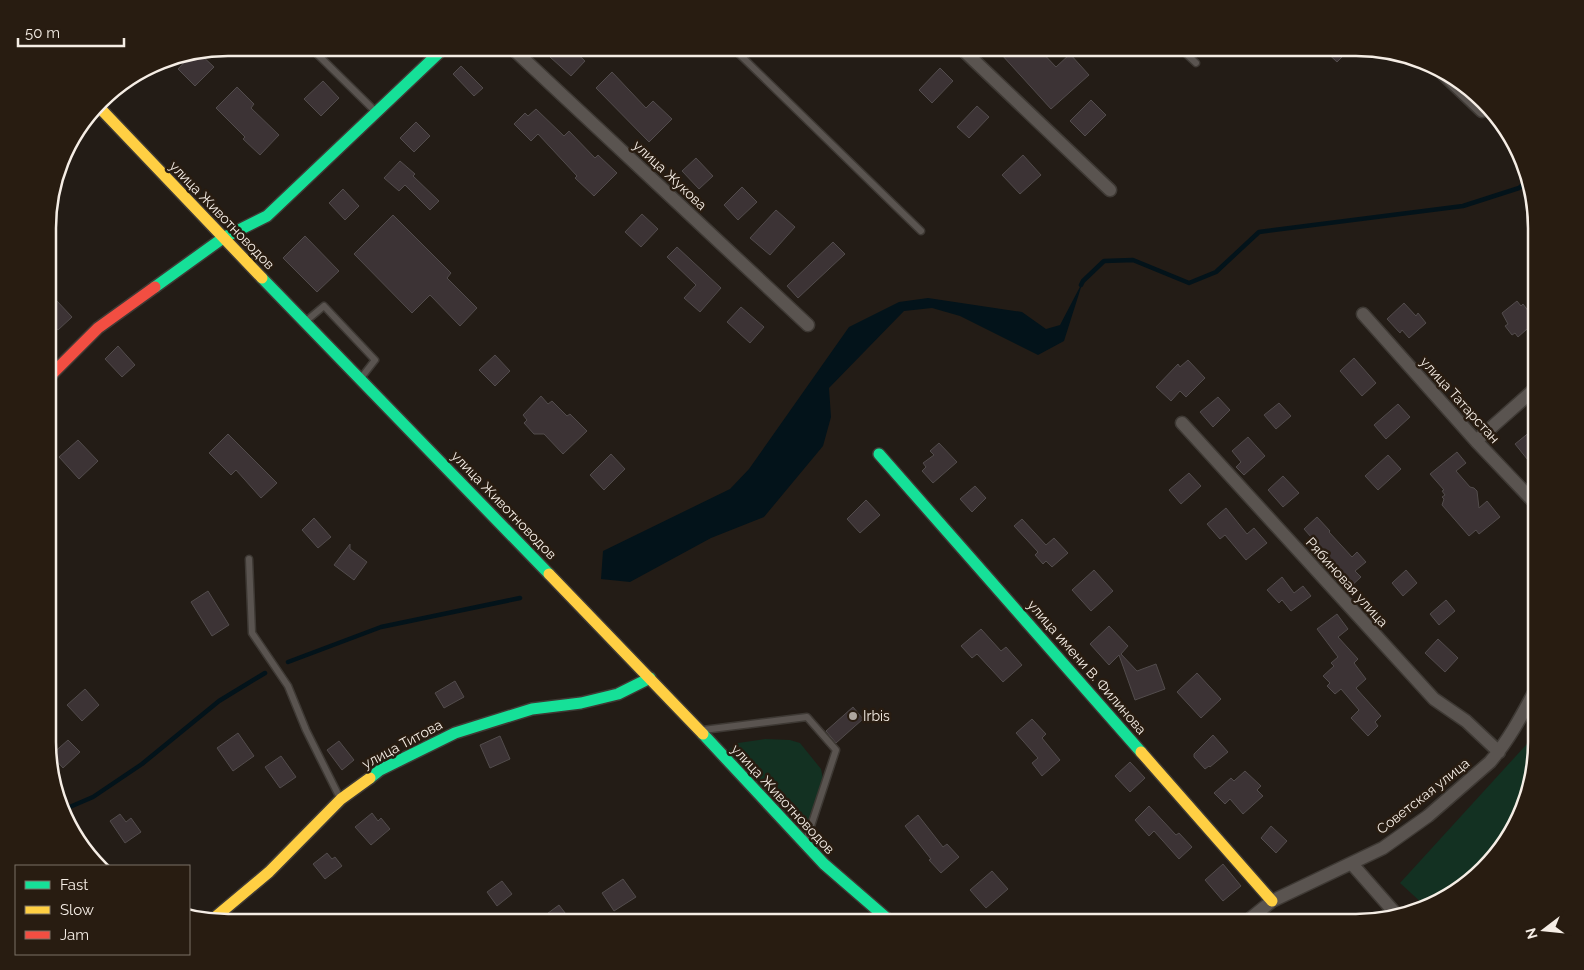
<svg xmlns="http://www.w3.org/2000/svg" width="1584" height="970" font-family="Raleway,sans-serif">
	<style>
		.green { fill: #133122 }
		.water { fill: #03131a }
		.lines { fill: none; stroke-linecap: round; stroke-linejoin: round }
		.stream { stroke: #03131a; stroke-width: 4.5 }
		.building { fill: #3c3335; stroke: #524c4c }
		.lane-casing { stroke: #3e3934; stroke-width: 9 }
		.street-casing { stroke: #3e3934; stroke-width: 15 }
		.fast-casing { stroke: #3e3934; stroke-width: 14 }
		.slow-casing { stroke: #3e3934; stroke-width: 14 }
		.jam-casing { stroke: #3e3934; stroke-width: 14 }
		.lane { stroke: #5a5450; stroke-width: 6 }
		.street { stroke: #5a5450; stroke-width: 12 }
		.fast { stroke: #16e098; stroke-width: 11 }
		.slow { stroke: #ffcf43; stroke-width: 11 }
		.jam { stroke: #f24e42; stroke-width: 11 }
		.poi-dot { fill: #aca49d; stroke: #281c11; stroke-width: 2 }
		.labels { text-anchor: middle; stroke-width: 5; stroke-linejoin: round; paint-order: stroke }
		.street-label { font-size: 14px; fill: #f5ede5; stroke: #281c11 }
		.poi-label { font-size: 14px; fill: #f5ede5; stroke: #281c11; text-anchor: start }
		.rim { fill: none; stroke: #f5ede5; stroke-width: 2.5 }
	</style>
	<rect width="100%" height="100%" fill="#231c16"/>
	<!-- green -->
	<path class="green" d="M1536 734V754L1512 833 1447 898 1424 905 1400 883Z
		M765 739 790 740 800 743 821 769 824 784 813 821 806 825H797L727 751 738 743Z"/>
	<!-- water -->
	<path class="water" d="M1083 281 1064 341 1038 355 960 316 932 308 904 311 829 388 831 417 823 446 764 517 711 538 630 582 601 579 603 551 730 489 749 469 849 327 899 302 928 298 1022 312 1046 329 1060 325Z"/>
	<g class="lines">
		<!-- stream -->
		<path class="stream" d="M1081 285 1083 281 1104 261 1133 260 1189 283 1216 272 1259 232 1463 206 1519 188 1525 183
			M288 662 381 627 520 598
			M65 809 93 797 142 764 219 701 265 673"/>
	</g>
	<!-- building -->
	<path class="building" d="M559 48H571L585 61 571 76 550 57Z
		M1008 48H1038L1056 67 1070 54 1089 75 1051 109 1001 54Z
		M1322 48H1351L1337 62Z
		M199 53 214 67 195 86 178 69 191 55Z
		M461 66 483 88 474 96 453 74Z
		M940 68 953 81 932 103 919 90Z
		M612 72 646 108 653 101 672 119 649 142 596 88Z
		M323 81 339 98 321 116 304 99Z
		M237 87 254 104 251 108 279 135 260 155 243 139 245 137 216 108Z
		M1091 100 1106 115 1085 136 1070 121Z
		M977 106 989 117 969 138 957 127Z
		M536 109 564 136 569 131 595 158 598 155 617 173 594 196 575 178 577 176 538 134 531 141 514 124 525 113 528 116Z
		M416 122 430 136 414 152 400 138Z
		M1023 155 1041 175 1020 194 1002 175Z
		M696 158 713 176 699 189 682 171Z
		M400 161 415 174 413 176 439 201 430 210 405 185 399 191 384 178Z
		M742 187 757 202 738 220 724 205Z
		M343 189 359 206 345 220 329 203Z
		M776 210 795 227 770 255 750 238Z
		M642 214 658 229 641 247 625 232Z
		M393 215 451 273 447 278 477 308 460 326 430 295 412 313 354 254Z
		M305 236 339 271 317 292 283 258Z
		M833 242 845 254 798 298 787 286Z
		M677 247 721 288 700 312 684 298 696 285 667 257Z
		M56 300 72 317 58 330 49 320V306Z
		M1517 301 1521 306 1523 304 1536 321 1518 337 1515 333 1512 335 1505 326 1508 324 1502 313Z
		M1404 303 1416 316 1418 313 1426 323 1409 338 1402 330 1400 333 1387 319Z
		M741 307 764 327 750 343 727 322Z
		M118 346 135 365 122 377 105 359Z
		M495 355 510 371 495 386 479 370Z
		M1354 358 1376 383 1362 396 1340 371Z
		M1188 360 1205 378 1186 397 1180 391 1171 401 1156 387 1178 364 1180 367Z
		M541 396 548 404 552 401 567 416 570 414 587 431 563 454 544 434H534L524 423 527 420 523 415Z
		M1218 397 1230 410 1213 427 1200 412Z
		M1279 403 1291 416 1276 429 1264 415Z
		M1398 404 1410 417 1386 439 1374 425Z
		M1536 427V470L1515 444Z
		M228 434 277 483 261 498 236 470 231 475 209 453Z
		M1248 437 1265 456 1244 475 1236 467 1241 462 1232 451Z
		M78 440 98 461 79 479 59 457Z
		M939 443 957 462 933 483 922 471 926 467 923 463 934 455 930 451Z
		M1457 452 1466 463 1456 471 1470 487 1474 488 1477 491 1479 508 1487 501 1500 517 1479 534 1476 530 1469 536 1442 505 1444 499 1442 497 1445 495 1442 491 1444 490 1430 474Z
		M611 454 625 469 604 490 590 475Z
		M1388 455 1401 469 1378 490 1365 476Z
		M1189 473 1201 486 1181 504 1169 490Z
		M1283 476 1299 493 1283 507 1268 490Z
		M975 486 986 498 972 512 960 499Z
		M866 500 880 515 860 533 847 519Z
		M1226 508 1247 534 1254 528 1267 543 1246 560 1225 535 1220 539 1207 524Z
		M1317 517 1330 531 1329 532 1352 557 1357 552 1366 562 1355 571 1361 577 1349 588 1329 566 1326 569 1319 561 1326 554 1304 529Z
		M314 518 331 537 318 548 302 530Z
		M1022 519 1046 545 1054 538 1068 553 1052 567 1046 561 1043 564 1035 555 1038 552 1014 526Z
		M350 544V549L367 562 354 580 334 565Z
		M1094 570 1113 591 1091 611 1072 590Z
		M1406 570 1417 583 1403 596 1392 583Z
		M1282 577 1294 593 1303 586 1311 596 1291 611 1282 600 1279 603 1267 590Z
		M208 591 229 625 212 636 191 602Z
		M1446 600 1455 611 1439 625 1430 614Z
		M1337 614 1348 629 1338 637 1358 659 1354 663 1366 679 1356 688 1381 716 1375 722 1378 726 1368 736 1351 718 1359 710 1341 689 1335 694 1327 686 1330 683 1323 676 1334 666 1331 663 1338 657 1317 629Z
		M1109 626 1128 646 1121 654 1137 671 1156 664 1165 689 1135 700 1119 655 1109 665 1090 644Z
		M981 629 1001 651 1006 647 1022 665 1003 682 977 654 972 658 961 646Z
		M1438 639 1458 658 1445 672 1425 653Z
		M1197 673 1221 699 1201 718 1177 692Z
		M455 681 464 697 444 708 435 693Z
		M85 689 99 705 82 721 67 705Z
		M853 707 863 719 836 743 826 731Z
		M1032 719 1046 734 1042 738 1060 760 1042 776 1032 763 1038 758 1016 733Z
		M238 733 254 756 233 771 217 748Z
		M1213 735 1228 752 1210 767 1209 766 1205 769 1194 757V754Z
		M500 736 510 759 490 768 480 745Z
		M68 740 80 752 63 768 51 755Z
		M339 741 354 760 342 770 327 750Z
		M281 756 296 777 280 788 265 767Z
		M1130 762 1145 778 1130 792 1115 776Z
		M1245 771 1261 786 1257 790 1263 796 1243 814 1230 799 1225 804 1214 793 1231 778 1234 781Z
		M1149 806 1176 835 1179 833 1192 847 1179 859 1154 831 1149 836 1135 820Z
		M372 813 378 821 381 818 390 829 371 845 355 827Z
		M120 814 126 822 131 818 141 832 125 843 110 821Z
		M918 815 943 847 947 844 959 857 941 873 929 860 931 859 905 826Z
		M1271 826 1287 841 1276 853 1261 838Z
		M327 853 332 859 335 857 342 866 325 879 313 864Z
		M1223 864 1241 886 1223 901 1205 880Z
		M992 871 1008 889 986 908 970 890Z
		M623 879 636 897 614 911 602 893Z
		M502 881 512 894 497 906 487 892Z
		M559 905 572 922H536Z"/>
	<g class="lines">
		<!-- lane casing -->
		<g class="lane-casing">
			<path id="lane" d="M311 48 375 111
				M733 48 921 231
				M1180 48 1196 63
				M306 321 324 306 375 360 361 378
				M249 559 252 633 288 686 306 730 340 798
				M703 730 807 717 836 750 806 841"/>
		</g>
		<!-- street casing -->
		<g class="street-casing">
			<path id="street" d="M512 48 808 325
				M961 48 1110 190
				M1439 70 1482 111
				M1363 314 1476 441 1536 504
				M1182 423 1434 699 1466 721 1499 752
				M1476 441 1536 388
				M1352 864 1396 914
				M1246 922 1272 901 1383 848 1428 816 1490 762C1509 740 1522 715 1536 689"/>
		</g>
		<!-- fast casing -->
		<g class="fast-casing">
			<path id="fast" d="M262 278 549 574
				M155 287 223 238 267 216 444 48
				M879 454 1141 752
				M703 734 824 864 891 922
				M370 778 380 770 455 733 532 709 581 703 618 694 650 678"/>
		</g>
		<!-- slow casing -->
		<g class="slow-casing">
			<path id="slow" d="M98 106 262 278
				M549 574 703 734
				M1141 752 1272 901
				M213 919 269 872 341 799 370 778"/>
		</g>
		<!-- jam casing -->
		<g class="jam-casing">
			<path id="jam" d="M49 377 98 328 155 287"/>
		</g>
		<!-- lane -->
		<use href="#lane" class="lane"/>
		<!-- street -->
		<use href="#street" class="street"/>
		<!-- fast -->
		<use href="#fast" class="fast"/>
		<!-- slow -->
		<use href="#slow" class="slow"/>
		<!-- jam -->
		<use href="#jam" class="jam"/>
	</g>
	<!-- markers -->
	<circle class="poi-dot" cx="853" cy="716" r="5"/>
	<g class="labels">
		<!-- street labels -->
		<g class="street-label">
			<text transform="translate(670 175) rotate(43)" y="5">улица Жукова</text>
			<text transform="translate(222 215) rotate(46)" y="5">улица Животноводов</text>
			<text transform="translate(1460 400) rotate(48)" y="5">улица Татарстан</text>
			<text transform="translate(504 505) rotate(46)" y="5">улица Животноводов</text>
			<text transform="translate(1347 582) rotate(48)" y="5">Рябиновая улица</text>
			<text transform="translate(1087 667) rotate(49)" y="5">улица имени В. Филинова</text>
			<text transform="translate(402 744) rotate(-28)" y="5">улица Титова</text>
			<text transform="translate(1423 796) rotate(-38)" y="5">Советская улица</text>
			<text transform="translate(783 799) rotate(47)" y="5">улица Животноводов</text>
		</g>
		<!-- poi labels -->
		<g class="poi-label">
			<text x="863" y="721">Irbis</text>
		</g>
	</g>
	<!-- crop -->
	<path d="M0 0H1584V970H0ZM228 56H1356A172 172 0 0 1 1528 228V742A172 172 0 0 1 1356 914H228A172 172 0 0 1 56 742V228A172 172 0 0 1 228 56Z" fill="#281c11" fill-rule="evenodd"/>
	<path class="rim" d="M228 56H1356A172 172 0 0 1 1528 228V742A172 172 0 0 1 1356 914H228A172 172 0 0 1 56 742V228A172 172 0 0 1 228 56Z"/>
	<!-- legend -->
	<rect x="15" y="865" width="175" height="90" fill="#281c11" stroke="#7a7066"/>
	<rect x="25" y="881" width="25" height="8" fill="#16e098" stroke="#7a7066"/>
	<text x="60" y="890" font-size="15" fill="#f5ede5">Fast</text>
	<rect x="25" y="906" width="25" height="8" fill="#ffcf43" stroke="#7a7066"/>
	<text x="60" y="915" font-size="15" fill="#f5ede5">Slow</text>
	<rect x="25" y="931" width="25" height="8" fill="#f24e42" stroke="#7a7066"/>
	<text x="60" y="940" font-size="15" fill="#f5ede5">Jam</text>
	<!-- north arrow -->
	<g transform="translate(1544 930) rotate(254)" stroke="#281c11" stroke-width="4" paint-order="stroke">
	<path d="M0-4L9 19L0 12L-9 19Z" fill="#f5ede5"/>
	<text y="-8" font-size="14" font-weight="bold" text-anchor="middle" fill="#f5ede5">N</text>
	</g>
	<!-- scale -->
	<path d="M18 38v8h106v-8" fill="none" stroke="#f5ede5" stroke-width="2.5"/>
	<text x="25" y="38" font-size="15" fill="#f5ede5" stroke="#281c11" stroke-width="4" paint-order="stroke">50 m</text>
</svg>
